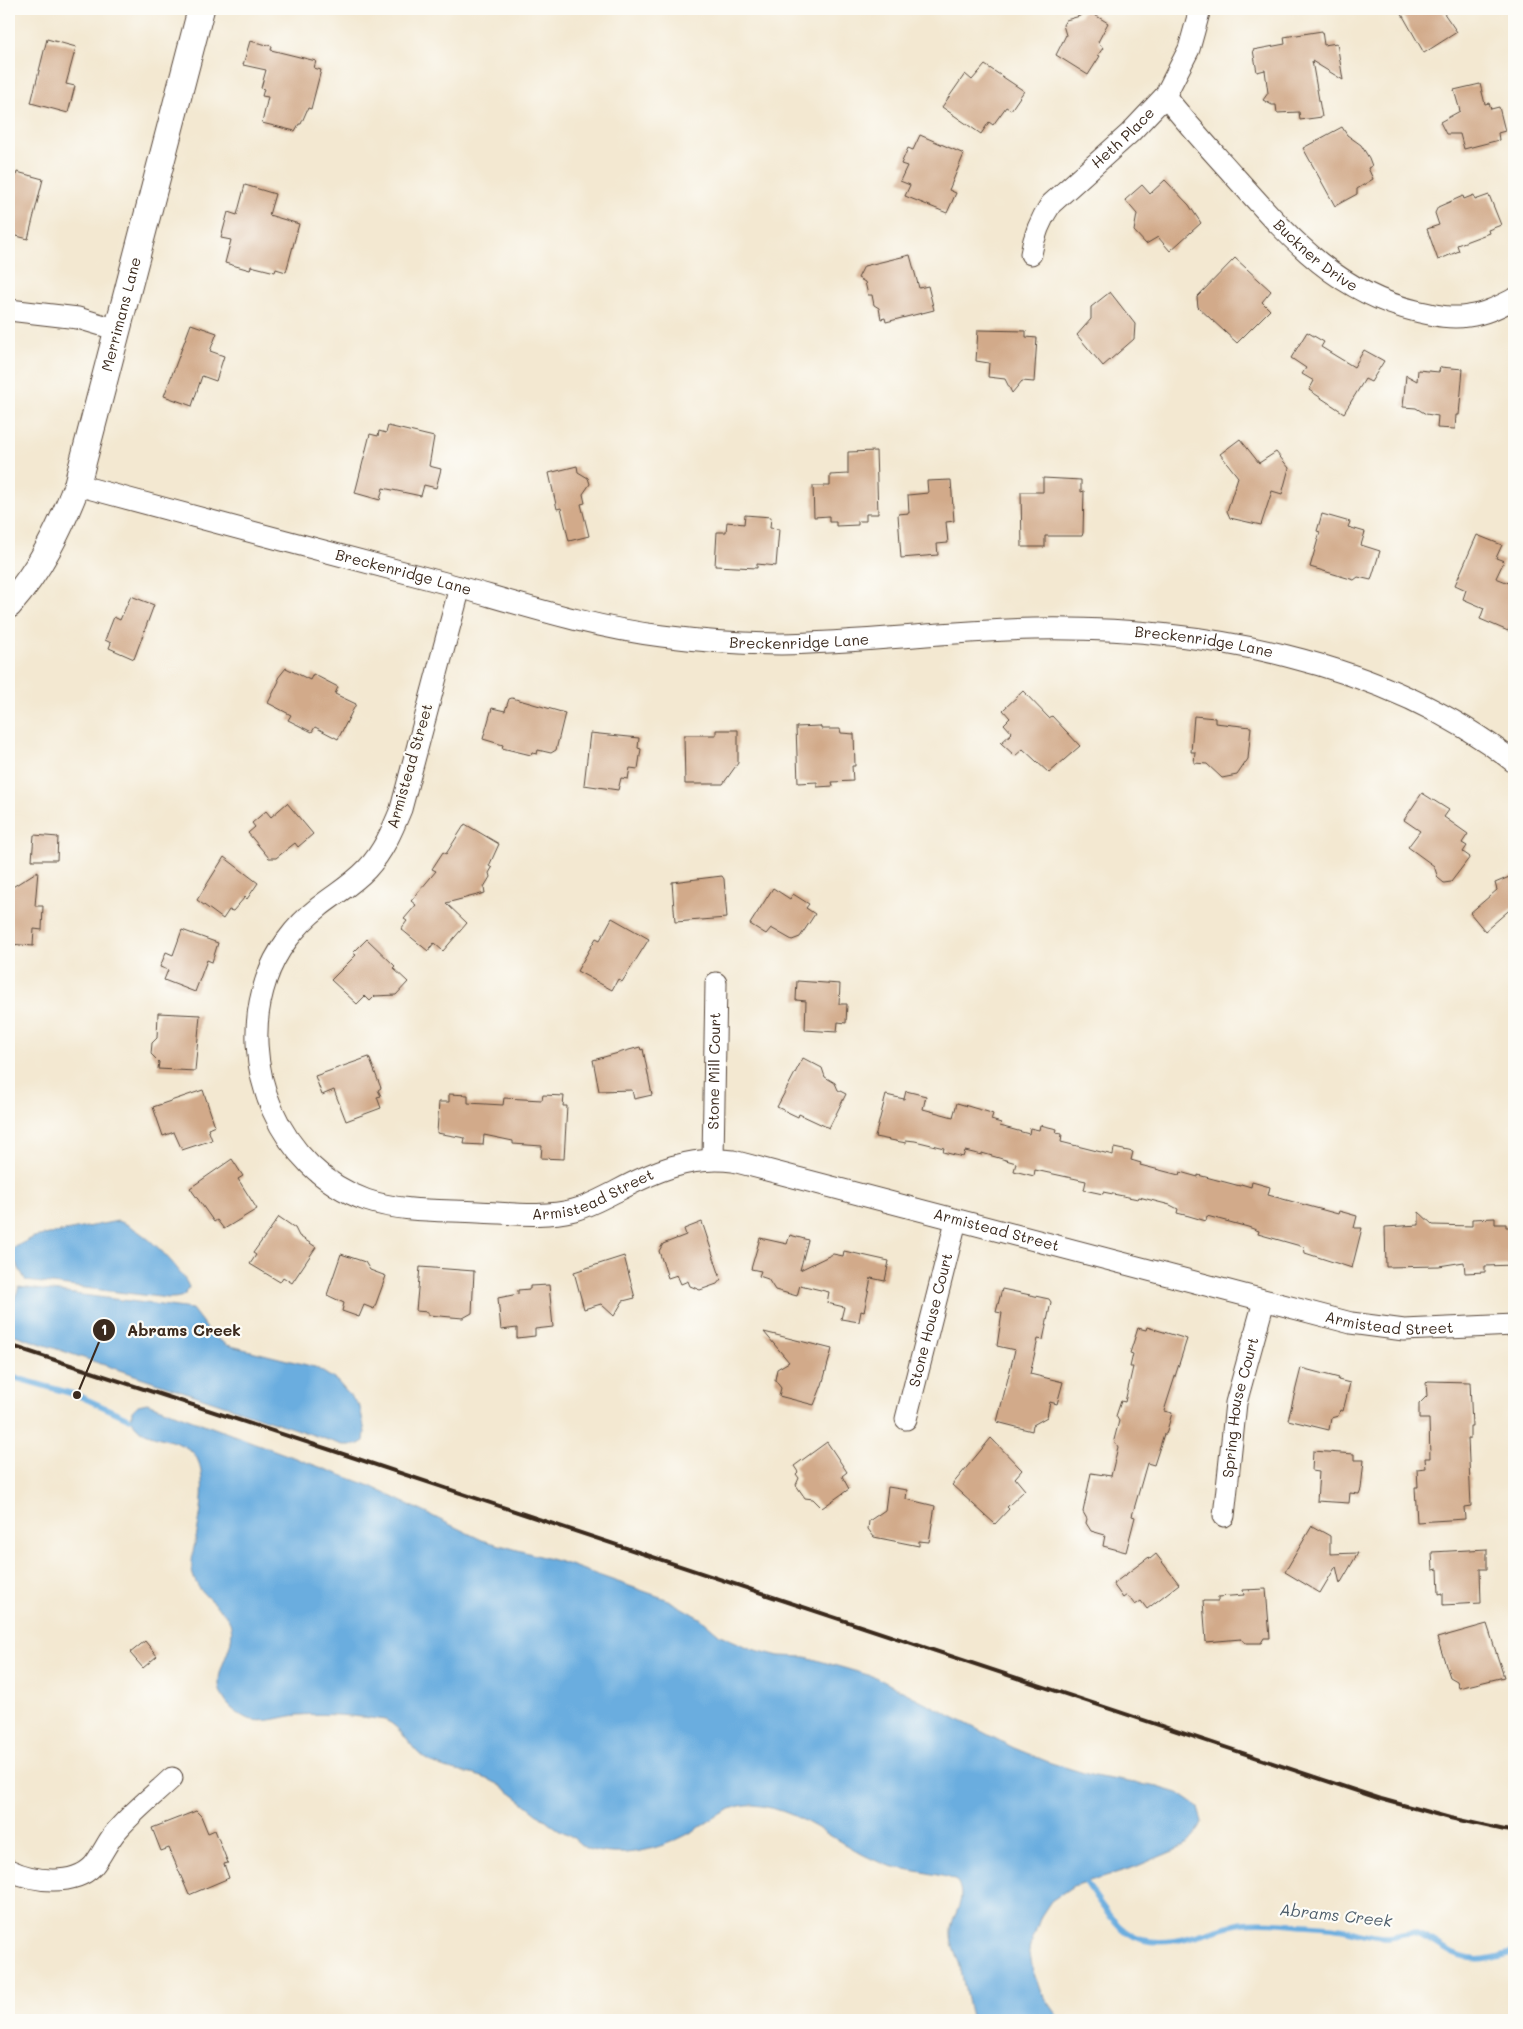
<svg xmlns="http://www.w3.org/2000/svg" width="1523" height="2029" font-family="Mali,sans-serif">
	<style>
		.water { fill: #6baddf; stroke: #536c7e }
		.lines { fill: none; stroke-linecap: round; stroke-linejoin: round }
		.stream { stroke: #6baddf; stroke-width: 5.5 }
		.building { fill: #d2aa8a }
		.minor-casing { stroke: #574639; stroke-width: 23 }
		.major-casing { stroke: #574639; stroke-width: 28 }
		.minor { stroke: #fff; stroke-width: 21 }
		.major { stroke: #fff; stroke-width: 26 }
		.rail { stroke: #3b2a1e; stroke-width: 4 }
		.labels { text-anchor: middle; stroke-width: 4.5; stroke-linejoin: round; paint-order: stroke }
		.street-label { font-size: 15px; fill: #3b2a1e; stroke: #fdfcf7 }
		.water-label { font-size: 16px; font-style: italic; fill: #4e5e6b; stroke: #fdfcf7 }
		.leader { fill: none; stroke: #3b2a1e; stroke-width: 2 }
		.callout-dot { fill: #3b2a1e; stroke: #fdfcf7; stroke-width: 2 }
		.mark-label { font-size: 15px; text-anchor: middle; font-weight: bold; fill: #fff }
		.callout-label { font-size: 16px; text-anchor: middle; font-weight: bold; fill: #3b2a1e; stroke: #fdfcf7; stroke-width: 4.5; stroke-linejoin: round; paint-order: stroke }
	</style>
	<rect width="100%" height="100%" fill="#fdfcf7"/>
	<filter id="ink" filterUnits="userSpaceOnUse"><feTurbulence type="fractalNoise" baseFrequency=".02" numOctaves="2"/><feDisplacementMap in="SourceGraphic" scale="10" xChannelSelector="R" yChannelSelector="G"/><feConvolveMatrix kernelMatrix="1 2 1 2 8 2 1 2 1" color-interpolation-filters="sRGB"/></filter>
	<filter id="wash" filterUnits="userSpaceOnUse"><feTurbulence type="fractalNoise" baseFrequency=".0096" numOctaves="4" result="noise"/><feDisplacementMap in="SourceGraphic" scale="20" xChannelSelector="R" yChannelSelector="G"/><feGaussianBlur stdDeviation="1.12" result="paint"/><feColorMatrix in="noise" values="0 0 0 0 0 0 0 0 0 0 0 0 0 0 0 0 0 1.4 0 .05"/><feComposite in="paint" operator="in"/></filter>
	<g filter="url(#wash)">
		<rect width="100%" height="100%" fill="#f3e8d1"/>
		<!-- water -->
		<path class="water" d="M118 1221C141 1227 180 1266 189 1287 186 1298 178 1298 168 1298L26 1281 16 1263 9 1257V1250L34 1237Z
			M19 1287 192 1309 212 1335 227 1345 315 1367 337 1381 360 1407 365 1432 364 1441 357 1445H343L9 1333V1314Z
			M147 1403 368 1485 482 1540 564 1563 666 1599 700 1618 720 1635 752 1649 779 1656 806 1657 875 1677 1014 1748 1051 1763 1094 1776 1158 1787 1178 1793 1198 1807 1202 1822 1198 1831 1185 1846 1135 1867 1073 1886 1051 1901 1041 1916 1029 1949 1033 1971 1041 1992 1061 2020H972C967 2002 964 1984 960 1966 957 1956 952 1947 951 1936 949 1917 968 1903 958 1883 954 1875 903 1870 890 1866 842 1851 807 1810 754 1805 732 1803 715 1818 697 1829 665 1848 628 1859 591 1850 582 1848 579 1842 572 1837 567 1833 560 1831 555 1827 536 1813 518 1797 498 1784 475 1770 446 1774 424 1758 409 1747 402 1727 385 1720 356 1716 327 1713 298 1715 284 1716 268 1723 253 1720 245 1719 237 1713 231 1708 201 1677 237 1656 231 1626 227 1607 200 1600 193 1575 189 1559 196 1543 198 1527 202 1507 205 1483 199 1463 189 1430 126 1446 132 1411L138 1405Z"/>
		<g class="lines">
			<!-- stream -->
			<path class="stream" d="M9 1376 77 1395 130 1419
				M1086 1882C1099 1902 1117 1933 1143 1940 1177 1948 1210 1928 1243 1923 1263 1921 1284 1923 1303 1925 1315 1926 1326 1926 1337 1928 1354 1930 1369 1937 1386 1937 1394 1937 1404 1933 1412 1933 1423 1935 1434 1942 1443 1948 1470 1965 1485 1961 1514 1952"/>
		</g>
		<g id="blocks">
			<!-- building -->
			<path class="building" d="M1085 9 1108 23 1098 42 1103 48 1098 55 1100 56 1088 75 1056 55 1066 35 1063 25 1066 20 1080 16Z
				M1399 9H1441L1457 32 1424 53Z
				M1322 31 1324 45 1337 43 1343 80 1312 61 1322 117 1300 120 1299 112 1277 113 1276 105H1272L1263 100 1268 93 1265 70 1257 72 1253 50 1285 44 1284 37Z
				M47 39 76 47 66 84 75 86 68 113 31 103Z
				M250 41 272 46 271 50 316 61 314 68 321 70 311 109 308 108 301 124H299L295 131 262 123 268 97 262 96 264 89 261 88 266 70 243 65Z
				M985 65 1024 91 1011 110 1006 107 993 125 989 122 981 134 942 107 965 74 972 80Z
				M1480 84 1485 104 1489 103 1491 109 1499 107 1505 131 1498 133 1499 140 1464 149 1460 134H1446L1440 122 1460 111 1454 90Z
				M1342 127 1347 135 1361 145 1369 158 1372 166 1368 168 1373 179 1357 189V194L1335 206 1303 148Z
				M920 135 964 154 949 190 956 193 947 213 905 196 910 185 900 181 907 166 901 164 908 148 913 150Z
				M17 172 43 179 28 239 9 234V174L16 176Z
				M1165 180 1189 205 1201 223 1170 251 1158 237 1146 244 1134 231 1137 214 1125 200 1142 185 1150 194Z
				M245 185 275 194 269 215 299 224 286 272 276 269 275 272 251 266 250 270 225 263 231 240 221 238 228 212 237 215Z
				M1474 195 1475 200 1489 195 1501 225 1488 230 1489 233 1457 245 1459 251 1438 260 1427 229 1439 225 1435 213 1438 207 1463 196 1464 199Z
				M910 255 919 288 928 286 934 310 886 322 885 318 881 319 879 308 874 305 872 295H868L865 282 858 278 864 266Z
				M1235 258 1271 291 1262 302 1270 310 1237 343 1198 307 1197 297Z
				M1110 292 1135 324 1134 339 1103 366 1077 335 1091 319V307Z
				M191 324 217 333 210 351 224 356 216 381 202 376 192 406 164 396Z
				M978 330 1026 331V337L1037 338 1034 382 1022 381 1012 393 1005 379 988 377 989 363 976 361Z
				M1307 332 1324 342 1321 347 1354 367 1364 350 1384 361 1371 382 1365 379 1344 413 1309 390 1314 381 1302 374 1306 368 1291 358Z
				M1440 367 1463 369 1459 415H1456L1455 429 1437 428 1438 416 1426 414 1416 408 1403 407 1406 375 1417 381 1418 370 1439 372Z
				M388 426 434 437 429 466 441 469 436 488 424 485 421 496 383 488 380 500 355 493 370 434 378 436 379 431 386 433Z
				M1240 439 1259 463 1276 452 1289 468 1282 494 1272 491 1261 525 1230 518 1227 511 1238 477 1220 454Z
				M876 451 878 514H866V521H858V525L836 526V522H829V516L814 517 813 486H830V475L848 474V452Z
				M577 466 578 472 588 478 590 484 583 494 585 503 581 504 589 536 569 541 561 508 557 509 549 473Z
				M1043 478 1081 480V492L1084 491 1083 533 1082 536H1045V547H1022L1021 492H1043Z
				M951 480 954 521 946 522 948 543 937 544 938 555 901 558 898 514 909 513 908 495 928 493 927 481Z
				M1322 514 1350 522 1348 527 1365 532 1361 545 1380 551 1371 580 1358 577 1354 580 1310 567 1320 532 1317 531Z
				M745 515 771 517 770 528 779 529 776 566 757 564V568L715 566 717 532H726L727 522 744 524Z
				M1477 535 1502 545 1496 558 1504 561 1496 578 1514 585V629L1510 627 1508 631 1480 619 1484 608 1463 599 1466 590 1455 585Z
				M131 596 154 605 134 659 109 648 111 643 105 640 114 617 120 620Z
				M286 668 310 680 313 674 338 687 335 694 356 704 338 739 315 727 312 732 288 720 291 715 268 703 279 681 278 678Z
				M1023 691 1049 718 1052 716 1080 746 1049 773 1023 749 1015 756 1001 743 1012 733 1004 724 1010 718 1003 710Z
				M512 698 565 713 556 750 551 753 538 750 537 754 532 753 531 755 502 748 503 745 483 739 492 708 505 711 509 699Z
				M1194 716 1215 718V723L1251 727 1248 759 1237 775 1222 778 1207 764 1194 763 1195 752H1191Z
				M820 726 822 729H840L841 733 854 734 855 766H852L853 781 832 782 833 786 817 787V782L798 783 796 727Z
				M716 730H738V763L723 784H685L684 735H716Z
				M590 733 639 738 638 748 641 749 638 769 630 768 628 779 621 778 618 790 584 785Z
				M1422 793 1449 810 1444 817 1468 834 1462 843 1467 846 1463 852 1470 857 1451 882 1444 883 1438 878 1434 866 1408 847 1420 831 1404 820Z
				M287 803 313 834 298 847 295 843 276 858H269L248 833 255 827 252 823 266 811 271 817Z
				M465 824 499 844 489 866 492 868 489 873 490 877 484 887 485 893 446 903 467 923 443 951 434 943 428 951 401 929 407 921 404 919 416 905 411 901 436 871 432 869 443 852 446 854Z
				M34 835 58 837 57 860H32Z
				M224 857 258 883 247 899 245 897 233 911 229 910 223 919 197 900Z
				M38 871 35 906H43L42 930 34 929 33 946 9 944V899L11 888Z
				M1514 875V906L1485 931 1470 913 1497 890 1495 883Z
				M722 876 724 879 727 918 675 922 672 882Z
				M773 888 790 899 793 894 809 904 806 908 815 914 800 937 792 940 771 928 766 934 750 924Z
				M612 918 649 939 622 982 618 979 612 990 577 971 596 938 600 940Z
				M182 930 218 943 212 962 207 960 195 992 164 980 168 970 160 967 166 952 173 955Z
				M367 939 395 966 393 968 408 982 396 995 375 996 370 1001 365 996 357 1004 331 980 356 955 353 953Z
				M797 981 840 984 839 1004H847L846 1023 838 1022 837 1032 805 1030 806 1001 796 1000Z
				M158 1013 200 1015 195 1071 158 1069 159 1062 151 1054 152 1043 157 1038Z
				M640 1047 641 1050 643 1049 652 1095 634 1099 632 1090 599 1091 593 1060Z
				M369 1057 381 1088 378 1090 381 1096 377 1097 381 1108 346 1121 334 1090 322 1095 315 1076Z
				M803 1058 822 1068 825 1077 835 1083 838 1090 846 1094 829 1128 799 1114 798 1117 777 1107Z
				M203 1090 215 1126 208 1129 212 1140 182 1150 174 1132 163 1136 153 1107Z
				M906 1091 926 1096 923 1109 953 1117 957 1103 988 1112 993 1114 991 1120 1001 1123 1000 1126 1029 1134 1030 1128 1039 1130 1040 1125 1057 1129 1056 1133 1062 1134 1061 1142 1113 1155 1114 1148 1133 1152 1131 1160 1141 1163 1140 1165 1179 1175 1180 1172 1198 1177V1175L1240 1186 1241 1184 1251 1187 1252 1182 1270 1187 1268 1195 1338 1214 1339 1211 1357 1216 1354 1228H1362L1352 1268 1305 1253 1304 1247 1258 1234 1259 1231 1248 1227 1207 1216 1206 1221 1189 1216 1177 1213 1178 1209 1170 1205 1139 1197 1138 1199 1103 1192V1194L1084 1190 1086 1181 1035 1170 1034 1176 1014 1171 1016 1163 982 1153V1155L965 1151 963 1157 943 1152 944 1148 915 1141 906 1140V1143L875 1137 886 1095 904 1099Z
				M449 1094 468 1095V1103L503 1105 504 1098 542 1100 543 1095 564 1096 563 1106H567L564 1159 541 1158 542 1146 513 1144V1141L484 1135 483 1145 464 1144 465 1138 437 1133 439 1102H449Z
				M232 1159 243 1176 238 1179 257 1209 224 1229 217 1220 214 1222 190 1188Z
				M1419 1212 1433 1225 1472 1226V1219L1495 1218V1224H1506V1227H1514V1265L1485 1266V1272L1465 1273 1464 1262 1439 1266 1386 1267 1385 1227 1419 1225Z
				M279 1217 295 1228 299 1236 316 1247 292 1283 283 1277 280 1282 250 1264 256 1255 253 1253Z
				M702 1222 721 1279 717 1284 700 1290 690 1286 688 1281 681 1284 677 1275 668 1278 659 1251 663 1244 686 1235 684 1229Z
				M790 1235 808 1240 800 1270 833 1254 843 1256 844 1251 889 1261 885 1281 871 1278 864 1312 861 1311 859 1322 841 1319 844 1307 827 1303 829 1292 800 1285 797 1296 775 1290 768 1279 759 1276 761 1271 751 1269 760 1238 787 1244Z
				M341 1254 365 1262 370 1270 386 1276 374 1309 364 1305 359 1317 342 1311 344 1303 327 1295Z
				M624 1256 635 1298 623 1301 614 1316 601 1304 584 1309 574 1272Z
				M420 1267 474 1271 472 1313 463 1318 428 1315V1312L416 1311Z
				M549 1285 553 1327 535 1329V1336L517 1338V1328L501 1330 498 1298 518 1294V1290L530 1289V1286Z
				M1002 1289 1049 1299 1051 1302 1043 1340 1038 1339 1030 1374 1063 1382 1057 1404 1050 1402 1047 1417 1033 1425 1032 1431 997 1422 1015 1350 997 1346 1002 1313 996 1312Z
				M1147 1327 1187 1339 1164 1411 1172 1413 1166 1434H1164L1154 1465 1147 1463 1132 1516 1135 1517 1126 1552 1103 1546 1105 1535 1091 1531 1086 1523 1087 1519 1083 1512 1091 1473 1111 1476 1118 1447 1114 1440 1119 1421 1116 1416 1121 1401 1125 1402 1133 1367H1130L1133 1354 1130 1353 1138 1328 1146 1330Z
				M764 1332 832 1349 822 1385 814 1405 779 1396 781 1388 775 1380 777 1369 789 1362Z
				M1301 1368 1339 1378 1338 1380 1350 1383 1343 1411 1340 1410 1338 1416 1331 1418 1329 1430 1288 1420Z
				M1428 1381 1470 1382 1472 1426H1470V1439H1468L1471 1506 1464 1507 1465 1519 1417 1522 1415 1487H1418L1417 1469 1426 1468 1425 1458H1430L1429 1419H1419V1404L1427 1396 1426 1383Z
				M991 1438 1022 1470 1015 1478 1025 1490 1007 1507 1009 1509 995 1524 952 1485Z
				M827 1442 847 1472 842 1476 849 1489 822 1508 813 1499 805 1498 796 1485 799 1478 796 1474 798 1472 794 1466Z
				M1313 1451 1354 1454V1460H1364L1361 1489 1359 1494 1350 1493 1349 1503 1317 1501 1319 1472 1312 1471Z
				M888 1487 907 1490 906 1499 935 1506 929 1542 919 1541V1546L874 1537 868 1529 869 1521 885 1510Z
				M1312 1526 1330 1536V1554L1358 1553 1340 1584 1336 1566 1320 1593 1285 1572Z
				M1487 1549V1569H1480L1481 1603 1443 1605V1593L1439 1594 1438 1569 1433 1570 1432 1552Z
				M1156 1554 1179 1584 1147 1609 1141 1601 1135 1605 1127 1595 1123 1598 1113 1584 1149 1557 1150 1559Z
				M1266 1589 1270 1638H1264L1261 1643H1246L1241 1639 1206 1642 1203 1601H1218V1597L1244 1595 1243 1590Z
				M1487 1624 1504 1677 1459 1688 1457 1681 1450 1677 1437 1638Z
				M145 1641 157 1656 143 1668 130 1653Z
				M196 1811 201 1816 208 1833 215 1830 228 1863 224 1864 229 1878 189 1895 169 1848 161 1851 152 1828Z"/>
		</g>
	</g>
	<g filter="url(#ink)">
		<use href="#blocks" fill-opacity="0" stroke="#574639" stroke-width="1"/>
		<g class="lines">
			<!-- minor casing -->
			<g class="minor-casing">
				<g id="minor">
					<path id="s1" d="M1165 96C1188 125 1213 152 1237 179 1290 238 1336 292 1416 311 1434 315 1450 319 1468 316 1485 314 1500 306 1514 299"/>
					<path id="s2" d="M1031 254C1034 235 1040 220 1051 204L1130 133 1165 96 1189 49 1200 9"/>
					<path d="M9 310 78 318 118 330"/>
					<path id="s3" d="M77 485C200 518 322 551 445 583 517 603 588 627 662 636 701 641 741 644 781 644 866 642 950 631 1034 629 1196 626 1384 659 1514 762"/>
					<path id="s4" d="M460 587 401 809C392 831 383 852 367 869 352 885 335 894 319 907 295 926 275 952 266 980 237 1065 279 1169 366 1200 401 1212 441 1210 478 1212 509 1213 543 1218 574 1210 589 1206 603 1198 617 1191 655 1171 689 1156 733 1161L1351 1323 1404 1330 1514 1325"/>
					<path id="s5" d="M713 1159 716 983"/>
					<path id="s6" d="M906 1419 956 1221"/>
					<path id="s7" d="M1224 1516 1236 1403 1264 1301"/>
					<path d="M9 1870C32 1881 73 1887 93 1866 103 1854 108 1839 119 1828 135 1810 155 1794 172 1778"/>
				</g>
			</g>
			<!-- major casing -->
			<g class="major-casing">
				<g id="major">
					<path id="s8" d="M9 605C40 570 60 529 77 485L201 9"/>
				</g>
			</g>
			<!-- minor -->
			<use href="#minor" class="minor"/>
			<!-- major -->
			<use href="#major" class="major"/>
			<!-- rail -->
			<path class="rail" d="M9 1345 343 1454 1381 1799 1450 1818 1514 1832"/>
		</g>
	</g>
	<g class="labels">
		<!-- street labels -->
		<g class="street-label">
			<text dy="5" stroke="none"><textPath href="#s2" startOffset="152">Heth Place</textPath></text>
			<text dy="5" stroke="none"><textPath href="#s1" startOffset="220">Buckner Drive</textPath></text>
			<text dy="5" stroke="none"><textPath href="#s8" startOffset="315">Merrimans Lane</textPath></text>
			<text dy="5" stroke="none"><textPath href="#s3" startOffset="338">Breckenridge Lane</textPath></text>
			<text dy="5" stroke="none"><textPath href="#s3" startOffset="742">Breckenridge Lane</textPath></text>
			<text dy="5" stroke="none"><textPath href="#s3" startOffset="1148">Breckenridge Lane</textPath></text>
			<text transform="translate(410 766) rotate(-74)" y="5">Armistead Street</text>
			<text dy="5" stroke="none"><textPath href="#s5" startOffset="88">Stone Mill Court</textPath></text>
			<text dy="5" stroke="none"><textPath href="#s4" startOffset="950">Armistead Street</textPath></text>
			<text dy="5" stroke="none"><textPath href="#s4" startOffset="1369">Armistead Street</textPath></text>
			<text dy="5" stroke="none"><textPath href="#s6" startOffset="102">Stone House Court</textPath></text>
			<text dy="5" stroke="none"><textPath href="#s4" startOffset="1774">Armistead Street</textPath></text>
			<text dy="5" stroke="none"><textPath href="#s7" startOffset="110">Spring House Court</textPath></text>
		</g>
		<!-- water labels -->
		<g class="water-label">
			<text transform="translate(1336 1915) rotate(6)" y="6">Abrams Creek</text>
		</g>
	</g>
	<!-- callouts -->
	<path class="leader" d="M77 1395L104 1330"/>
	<g class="callout-dot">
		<circle cx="77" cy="1395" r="5"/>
		<circle cx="104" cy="1330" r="12"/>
	</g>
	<g class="mark-label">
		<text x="104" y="1335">1</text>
	</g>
	<g class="callout-label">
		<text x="184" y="1336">Abrams Creek</text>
	</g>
	<!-- margin -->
	<rect width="1523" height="2029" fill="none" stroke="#fdfcf7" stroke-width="30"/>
</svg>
